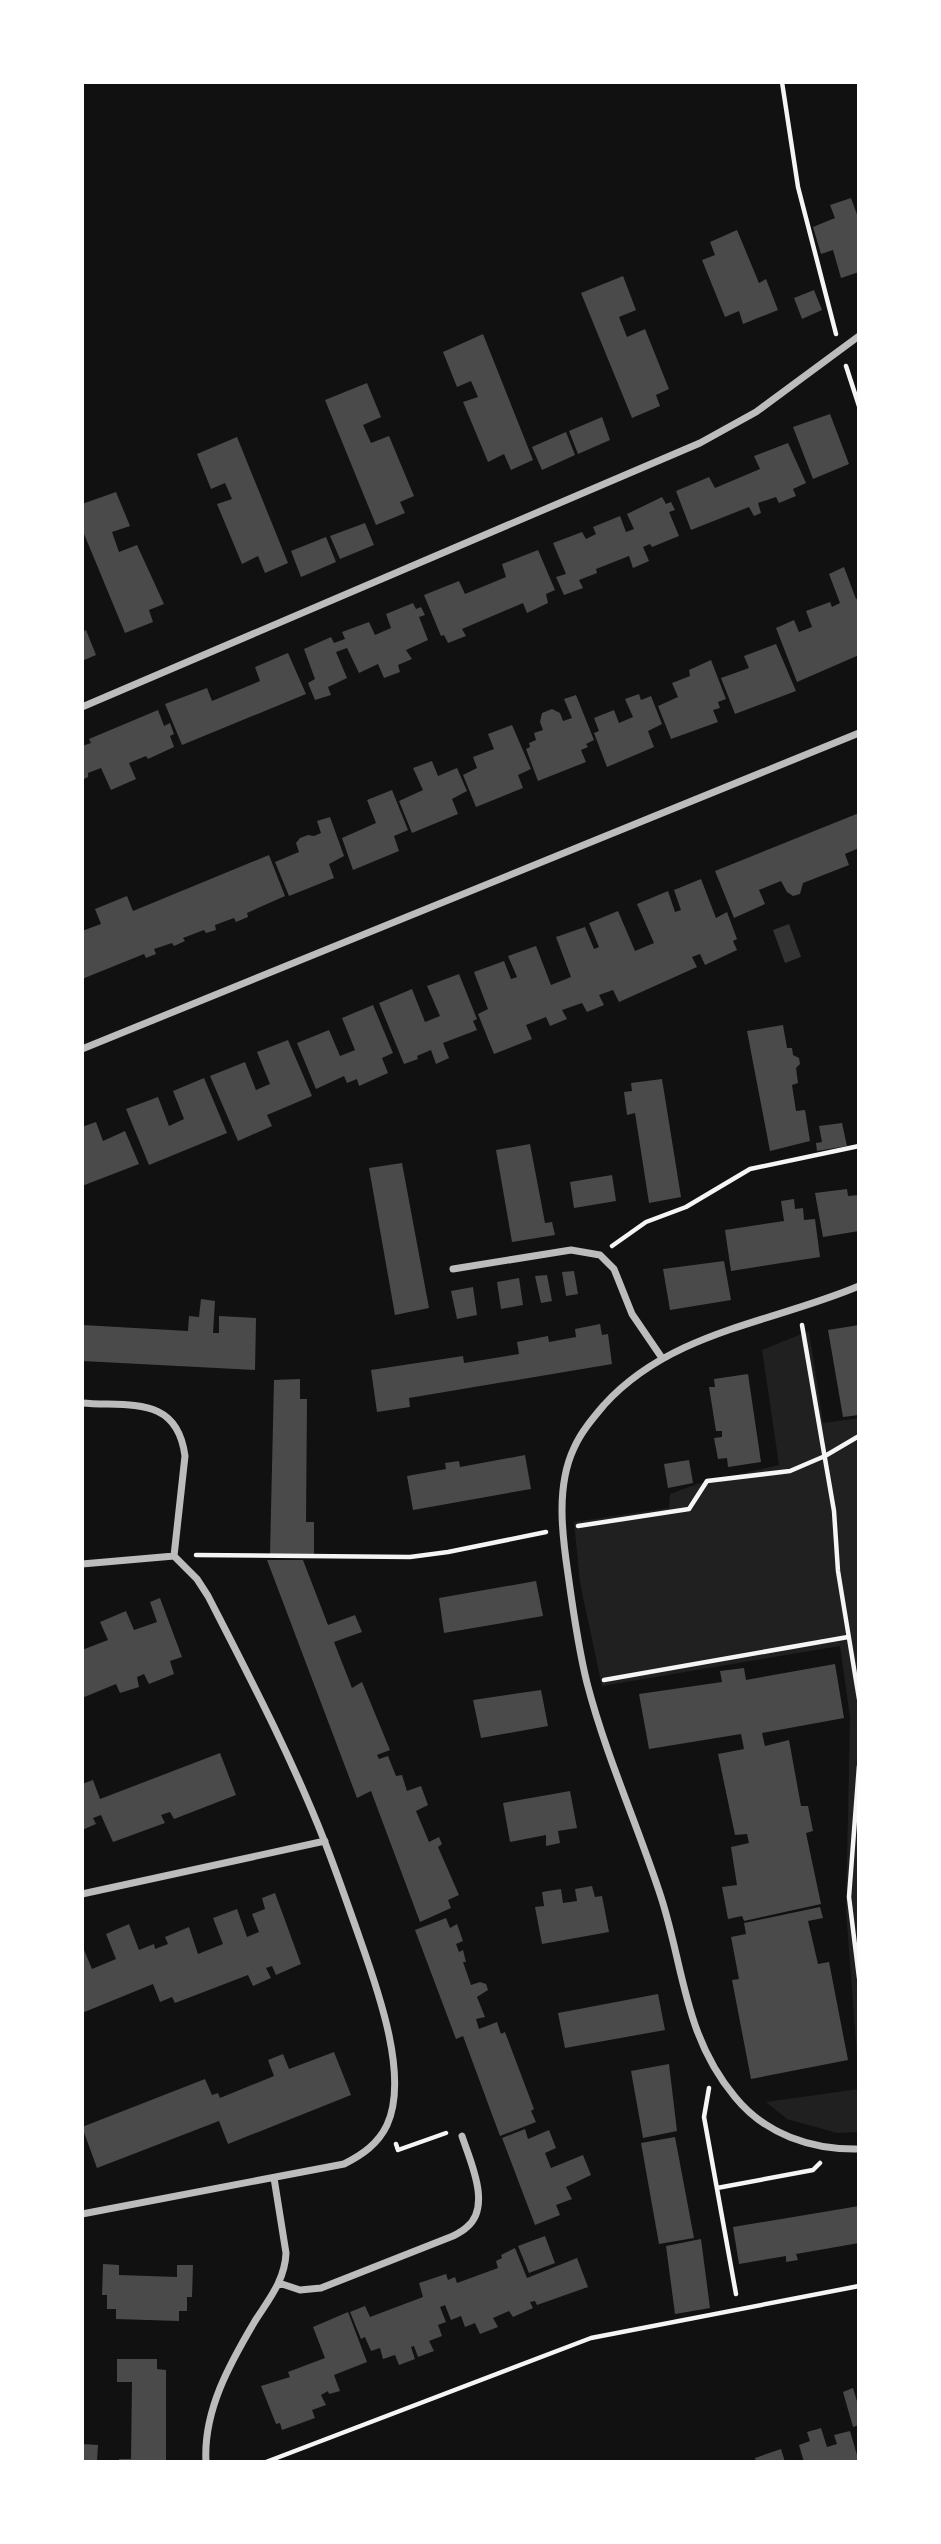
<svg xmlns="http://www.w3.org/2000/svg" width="941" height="2544" font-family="Rubik,sans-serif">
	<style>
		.green { fill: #202020 }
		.water { fill: #333 }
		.building { fill: #4a4a4a }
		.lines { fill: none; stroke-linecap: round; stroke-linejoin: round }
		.path { stroke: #f5f5f5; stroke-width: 4.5 }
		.minor { stroke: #bcbcbc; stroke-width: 7 }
	</style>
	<rect width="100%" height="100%" fill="#111"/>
	<!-- green -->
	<path class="green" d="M809 1331 823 1423 859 1418V2082L846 1911 850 1717 840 1646 602 1686 580 1583 574 1522 669 1508 670 1494 697 1484 779 1465 762 1350Z
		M859 2089V2132L837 2133 787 2119 766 2102Z"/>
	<!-- water -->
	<path class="water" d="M789 924 801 957 785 963 773 930Z"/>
	<!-- building -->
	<path class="building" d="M851 198 859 220V272L841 278 833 250 821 254 813 227 835 218 830 205Z
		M737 230 759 283 766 279 778 310 743 324 739 311 725 317 702 260 715 255 710 242Z
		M623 276 636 310 619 317 627 337 645 329 669 389 656 395 660 406 632 418 581 293Z
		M814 290 822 310 802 319 794 298Z
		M483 334 533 460 511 470 504 454 488 462 463 402 478 397 471 381 457 387 443 352Z
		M367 383 381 417 363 425 371 443 389 436 414 496 400 502 405 513 376 525 325 400Z
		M830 414 849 464 813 479 793 427Z
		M602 417 610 440 578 454 569 431Z
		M566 432 575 455 542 470 532 447Z
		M237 437 288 563 265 573 258 556 242 564 217 504 232 499 225 483 211 489 197 454Z
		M788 443 806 483 793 489 796 496 779 503 776 497 758 503 761 513 754 516 749 507 691 530 676 491 709 477 715 488 760 469 754 456Z
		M116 492 130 526 112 532 119 552 137 545 164 604 149 610 153 622 125 633 82 529V504Z
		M662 497 666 504 671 502 675 510 669 512 679 536 652 547 650 544 643 547 649 561 633 568 629 556 596 569 597 573 579 580 583 588 564 595 556 577 566 574 553 543 582 532 586 539 596 534 593 527 620 516 626 532 634 529 627 514Z
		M365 523 374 545 340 559 330 536Z
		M326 537 336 562 301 577 291 551Z
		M538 550 555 590 546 594 548 603 527 613 523 603 462 629 466 636 448 643 444 635 441 636 424 595 459 581 465 594 506 577 502 564Z
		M844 567 856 599 859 598V655L797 682 776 628 794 620 799 632 812 627 806 611 830 602 832 607 840 603 829 574Z
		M413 603 416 609 421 607 425 615 419 617 428 640 406 650 412 659 398 665 400 672 384 678 378 664 359 673 347 648 336 652 347 678 328 687 331 695 315 700 308 683 315 679 304 649 331 637 334 643 345 639 342 632 369 622 375 635 391 628 386 614Z
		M86 630 96 655 82 661V632Z
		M776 644 796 691 735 714 721 678 749 668 744 656Z
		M288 653 306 694 182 745 165 704 207 688 212 701 260 681 255 667Z
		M711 660 726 699 718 702 720 708 713 710 718 722 671 739 658 706 678 697 672 683 690 676 689 670Z
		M639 694 641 700 651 696 662 724 648 731 654 747 607 767 594 733 599 731 594 718 614 710 619 723 633 717 625 699Z
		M576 695 594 740 586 744 588 747 581 750 586 762 538 781 526 749 530 747 529 743 536 740 534 733 543 730 540 722 542 713 552 709 560 713 563 721 572 718 564 699Z
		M158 710 164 726 170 723 174 734 170 736 174 747 148 759 146 756 129 763 136 779 111 790 101 768 88 773V777L82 780V746L91 743 89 739Z
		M512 725 531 769 518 775 523 788 476 807 463 775 477 768 473 757 494 749 488 734Z
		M432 761 438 776 457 768 467 791 452 799 458 814 412 833 399 801 423 790 413 768Z
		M392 790 408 830 394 836 399 851 353 870 342 838 376 823 367 800Z
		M859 813V848L845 854 849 865 803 883 800 894 793 896 787 892 781 881 759 890 765 904 734 918 715 871Z
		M330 817 344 856 329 864 334 878 289 896 275 862 299 852 296 843 300 838 308 835 314 836 321 833 317 821Z
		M269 855 285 896 247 913 248 917 236 922 234 918 215 925 216 930 206 933 204 930 183 938 185 941 174 946 172 943 154 949 156 954 146 958 144 954 82 979V931L101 924 95 909 127 896 133 911Z
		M701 879 716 918 727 912 737 939 733 941 737 950 705 965 700 954 692 957 697 967 619 1002 613 990 599 995 604 1005 587 1012 582 1003 562 1010 567 1019 550 1026 546 1017 526 1025 532 1039 494 1054 478 1014 488 1009 474 972 504 961 511 979 517 977 508 956 536 946 551 985 571 977 556 937 585 927 594 949 599 947 589 923 618 911 635 951 654 943 637 904 668 891 675 912 681 910 674 890Z
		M459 974 477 1019 473 1021 477 1030 443 1043 449 1058 436 1064 431 1050 417 1056 418 1059 404 1064 379 1003 412 989 425 1022 440 1016 427 986Z
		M373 1005 393 1053 382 1058 388 1073 359 1086 357 1079 347 1083 344 1076 316 1089 297 1043 329 1030 340 1056 355 1050 342 1018Z
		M783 1025 787 1048H792L793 1055 799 1058 800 1064 796 1068 798 1083 792 1085 796 1111 805 1110 810 1141 770 1151 747 1031Z
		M288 1040 312 1096 267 1115 272 1126 238 1141 210 1076 245 1062 256 1090 270 1084 257 1052Z
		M204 1078 227 1133 149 1165 126 1109 158 1097 169 1126 184 1119 173 1091Z
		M662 1079 681 1197 649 1203 635 1113 627 1115 624 1092 632 1091 631 1083Z
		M96 1122 103 1141 125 1131 139 1164 82 1186V1127Z
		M842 1123 847 1146 817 1151 816 1143 822 1142 819 1126Z
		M530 1144 545 1223 552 1222 555 1235 512 1242 496 1150Z
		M402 1163 429 1308 395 1315 369 1168Z
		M612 1175 616 1201 574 1208 570 1182Z
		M847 1189 848 1196 859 1195V1231L823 1237 815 1193Z
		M794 1199 795 1209 803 1208 804 1220 815 1219 820 1257 731 1271 725 1230 784 1221 781 1201Z
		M724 1261 731 1300 670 1310 663 1269Z
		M574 1271 578 1294 566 1296 562 1272Z
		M547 1275 552 1301 541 1303 535 1276Z
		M519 1278 523 1305 501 1309 497 1282Z
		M473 1287 477 1315 457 1319 451 1291Z
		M201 1299 215 1301 213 1333H219V1316L256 1318 255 1370 82 1361V1325L188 1331 189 1316 199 1317Z
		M600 1324 602 1335 608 1334 612 1364 409 1398 410 1407 377 1412 371 1370 463 1356 464 1363 519 1354 517 1342 548 1336 549 1342 576 1337 575 1329Z
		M859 1325V1415L843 1417 828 1330Z
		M748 1374 761 1462 728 1467 727 1458 718 1459 714 1438 722 1437V1431H716L709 1387H715L714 1379Z
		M300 1379V1399H307L306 1522H314V1554H270L274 1380Z
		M525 1455 531 1489 413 1510 407 1476 446 1469 445 1463 459 1461 460 1467Z
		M689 1460 693 1483 668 1488 664 1464Z
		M267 1560H303L328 1625 355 1615 362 1632 334 1642 352 1688 362 1682 390 1750 377 1755 379 1759 388 1756 396 1776 402 1775 407 1791 421 1786 428 1805 416 1811 429 1842 439 1837 442 1844 438 1847 459 1895 448 1900 451 1908 420 1922 371 1791 357 1798Z
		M536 1581 543 1616 444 1633 439 1598Z
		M160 1598 182 1657 170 1661 174 1674 149 1684 144 1674 137 1677 139 1687 120 1693 116 1684 82 1698V1650L108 1640 100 1622 126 1611 134 1630 157 1622 150 1602Z
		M835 1664 844 1718 762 1733 765 1746 789 1740 801 1806H808L813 1831 806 1833 821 1904 744 1921 742 1916 728 1919 722 1887 737 1885 731 1847 749 1843 747 1834 735 1835 718 1754 744 1749 741 1734 649 1749 639 1694 722 1682 720 1671 744 1668 746 1680Z
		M541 1690 548 1726 481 1738 473 1700Z
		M220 1753 236 1795 174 1819 170 1812 161 1815 165 1823 113 1842 101 1815 93 1818 96 1824 82 1830V1784L93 1780 100 1799Z
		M570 1791 577 1828 558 1831 560 1843 546 1846V1835L510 1842 503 1803Z
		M592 1886 595 1897 602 1896 609 1932 542 1944 535 1907 544 1906 542 1892 561 1889 563 1903 577 1901 575 1889Z
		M275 1893 301 1964 276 1975 272 1966 266 1968 271 1978 253 1986 248 1975 175 2003 172 1997 160 2002 153 1984 82 2013V1945L92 1969 116 1959 106 1934 129 1924 139 1950 154 1944 155 1949 168 1944 165 1937 189 1927 198 1954 223 1944 213 1918 237 1909 247 1937 259 1932 252 1914 265 1909 262 1898Z
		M820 1907 823 1918 808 1921 818 1964 829 1962 848 2060 751 2079 732 1980 739 1979 731 1937 746 1934 744 1923Z
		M446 1918 450 1928 457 1924 463 1941 456 1944 459 1952 463 1950 466 1962H463L471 1985 480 1982 486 1984 488 1990 477 1997 485 2017 476 2019 479 2029 497 2022 501 2034 505 2032 534 2109 531 2111 536 2122 500 2136 463 2036 456 2039 415 1930Z
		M658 1994 665 2030 565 2048 558 2013Z
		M334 2052 351 2095 228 2144 219 2121 97 2168 82 2127 205 2079 212 2095 218 2093 220 2098 274 2076 268 2060 283 2054 289 2069Z
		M669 2064 677 2131 643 2138 631 2071Z
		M525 2129 528 2139 549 2130 556 2148 545 2153 551 2168 583 2155 591 2175 566 2187 572 2199 556 2205 560 2215 535 2225 502 2138Z
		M675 2137 694 2238 659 2244 641 2143Z
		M859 2206V2243L796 2254 798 2260 786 2262V2256L739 2264 733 2227Z
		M545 2236 555 2263 529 2273 518 2246Z
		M701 2239 710 2308 675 2314 666 2246Z
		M515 2248 527 2278 577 2258 588 2287 537 2305 535 2301 530 2302 533 2308 513 2317 509 2311 493 2318 498 2327 480 2334 475 2323 465 2327 461 2316 451 2320 445 2305 440 2307 446 2322 438 2325 442 2336 429 2341 434 2351 418 2357 414 2346 411 2347 415 2359 399 2365 395 2355 383 2359 380 2348 371 2351 365 2337 361 2339 350 2312 365 2306 370 2317 423 2297 419 2283 446 2274 448 2280 455 2277 457 2283 498 2268 496 2261 502 2258 501 2255Z
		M103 2264 119 2265V2275L177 2277V2265H193L192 2297H187V2311H179V2321L116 2319V2309H107V2295H102Z
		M348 2312 367 2362 334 2375 340 2391 329 2394 328 2391 321 2395 326 2405 312 2410 315 2418 282 2430 280 2423 276 2424 261 2386 290 2377 288 2372 325 2358 313 2327Z
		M117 2359H157V2369L166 2370V2462H119V2459H131L132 2382H117Z
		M853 2388 859 2408V2425L853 2427 843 2392Z
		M821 2428 827 2447 837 2444 834 2435 850 2431 859 2462H804L799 2445 810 2441 807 2432Z
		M82 2444 98 2445 97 2462H82Z
		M781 2449 785 2462H756L755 2458Z"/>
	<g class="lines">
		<!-- path -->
		<path class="path" d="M782 82 798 187 836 334
			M846 366 859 406
			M612 1246 646 1222 686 1207 750 1169 859 1146
			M802 1325 834 1511 838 1571 859 1699
			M578 1526 689 1509 707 1481 790 1471 825 1456 859 1436
			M196 1555 410 1557 448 1552 546 1532
			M604 1680 848 1637
			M859 1766 849 1897 859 1978
			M709 2088 704 2117 736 2294
			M396 2144 398 2150 446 2133
			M717 2188 813 2170 820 2163
			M266 2462 591 2338 859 2286"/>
		<!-- minor -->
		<path class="minor" d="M82 707 700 443 756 412 859 336
			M82 1049 859 733
			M453 1269 571 1250 600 1255 614 1269 632 1314 662 1358
			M859 1286C772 1323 671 1331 604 1405 593 1418 581 1432 574 1448 556 1486 562 1534 568 1574 573 1610 578 1647 587 1683 606 1756 638 1826 661 1897 684 1968 684 2036 735 2097 765 2134 811 2150 859 2149
			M82 1403C130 1407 177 1395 185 1456L174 1556 197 1579 208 1596C249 1676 291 1756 324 1840 335 1868 345 1897 355 1925 373 1977 411 2073 387 2125 378 2144 362 2155 344 2164L82 2214
			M82 1564 174 1556
			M82 1894 325 1841
			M279 2283 300 2290 321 2288 453 2236C457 2234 463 2231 467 2227 492 2206 470 2161 462 2136
			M206 2462C203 2411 230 2363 255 2321 269 2299 285 2280 286 2253L274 2178"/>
	</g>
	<!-- border -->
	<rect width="941" height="2544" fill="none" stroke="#ffffff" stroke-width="168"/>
</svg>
